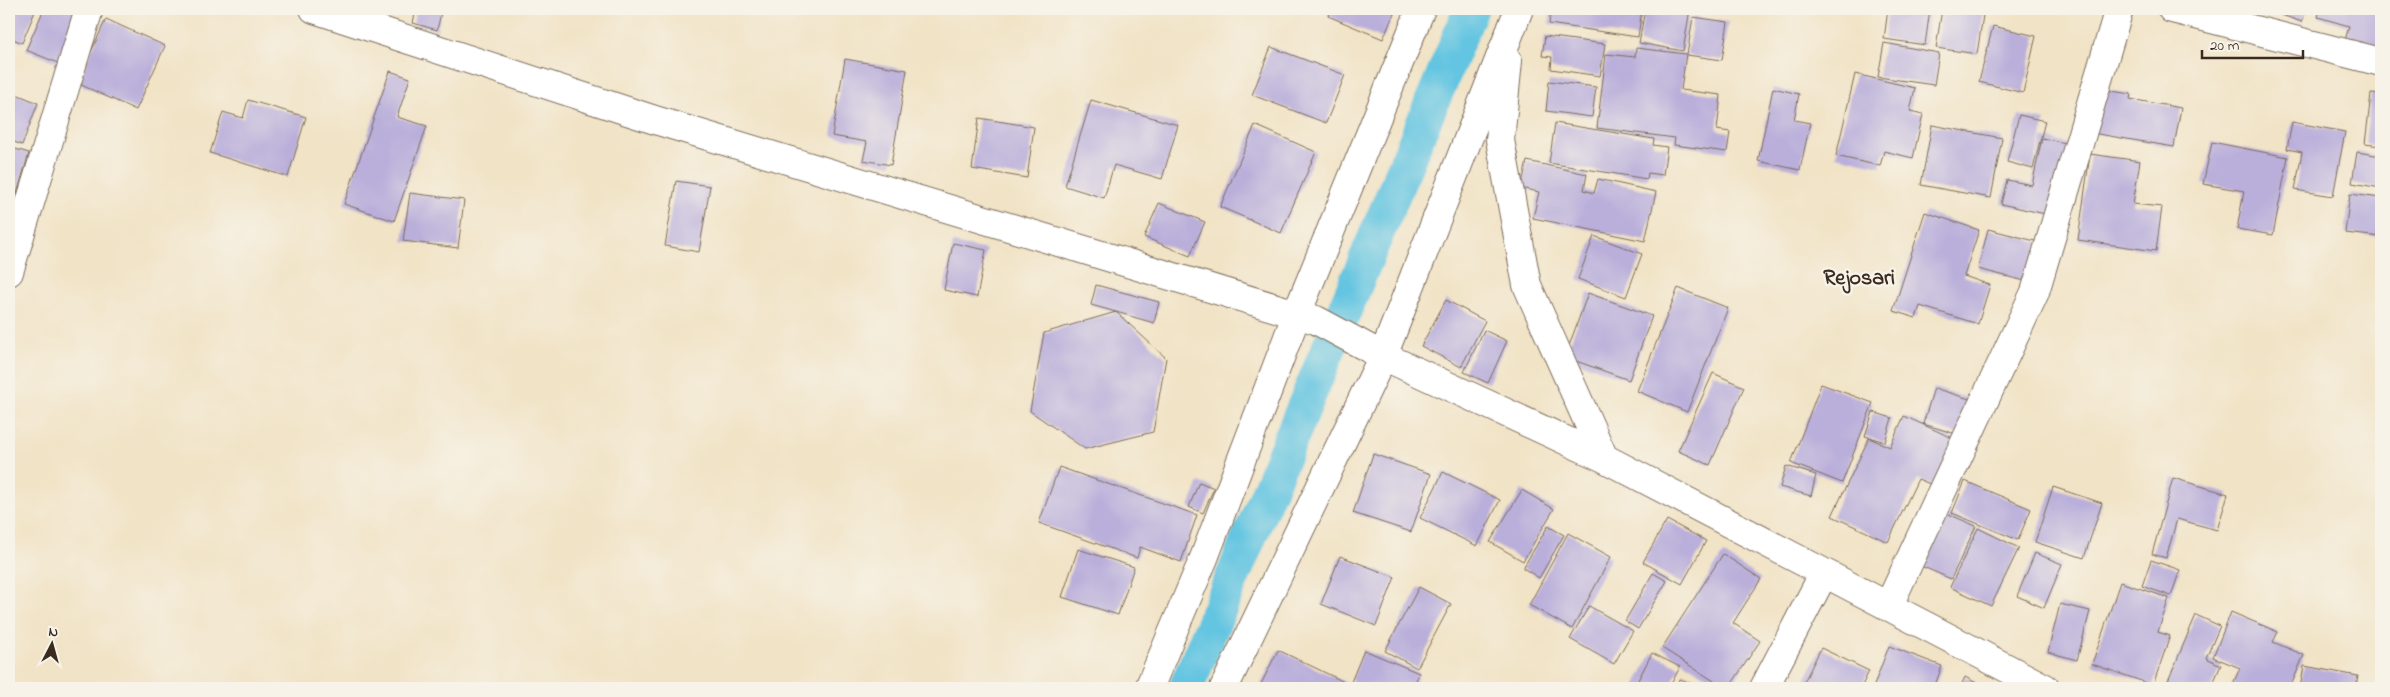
<svg xmlns="http://www.w3.org/2000/svg" width="2390" height="697" font-family="'Indie Flower',sans-serif">
	<style>
		.lines { fill: none; stroke-linecap: round; stroke-linejoin: round }
		.canal { stroke: #63c5e1; stroke-width: 35 }
		.building { fill: #baafda }
		.minor-casing { stroke: #7b6b59; stroke-width: 30 }
		.minor { stroke: #fff; stroke-width: 28 }
		.labels { text-anchor: middle; stroke-width: 5; stroke-linejoin: round; paint-order: stroke }
		.quarter-label { font-size: 22px; font-weight: bold; fill: #3b2a1e; stroke: #f7f3e8 }
	</style>
	<rect width="100%" height="100%" fill="#f7f3e8"/>
	<filter id="ink" filterUnits="userSpaceOnUse"><feTurbulence type="fractalNoise" baseFrequency=".02" numOctaves="2"/><feDisplacementMap in="SourceGraphic" scale="10" xChannelSelector="R" yChannelSelector="G"/><feConvolveMatrix kernelMatrix="1 2 1 2 8 2 1 2 1" color-interpolation-filters="sRGB"/></filter>
	<filter id="wash" filterUnits="userSpaceOnUse"><feTurbulence type="fractalNoise" baseFrequency=".0096" numOctaves="4" result="noise"/><feDisplacementMap in="SourceGraphic" scale="20" xChannelSelector="R" yChannelSelector="G"/><feGaussianBlur stdDeviation="1.12" result="paint"/><feColorMatrix in="noise" values="0 0 0 0 0 0 0 0 0 0 0 0 0 0 0 0 0 1.4 0 .05"/><feComposite in="paint" operator="in"/></filter>
	<g filter="url(#wash)">
		<rect width="100%" height="100%" fill="#f1e3c6"/>
		<g class="lines">
			<!-- canal -->
			<path class="canal" d="M1186 688 1471 9"/>
		</g>
		<g id="blocks">
			<!-- building -->
			<path class="building" d="M9 9H36L22 43 9 37Z
				M44 9H81L58 63 26 50Z
				M416 9H442L437 30 413 23Z
				M1331 9H1396L1383 39 1328 16Z
				M1551 9H1642L1638 37 1549 24Z
				M1645 9H1690L1683 51 1639 43Z
				M1888 9H1930L1925 45 1884 39Z
				M1942 9H1984L1977 54 1936 48Z
				M2264 9H2307L2302 22Z
				M2320 9H2381V51L2345 40 2349 26 2318 17Z
				M1693 17 1728 22 1722 60 1687 55Z
				M106 19 165 46 136 110 77 83Z
				M1993 26 2036 36 2023 93 1979 82Z
				M1545 36 1605 44 1600 76 1551 69 1552 57 1542 56Z
				M1884 43 1939 53 1934 85 1878 77Z
				M1271 47 1345 75 1326 123 1252 95Z
				M1636 48 1686 54 1681 90 1721 95 1717 130 1730 132 1727 152 1674 145 1675 138 1597 128 1606 54 1635 57Z
				M845 59 907 70 891 165 863 160 867 142 832 136Z
				M390 71 410 78 397 117 427 126 394 221 344 204Z
				M1855 74 1915 88 1910 111 1923 114 1913 158 1884 151 1880 166 1836 156Z
				M1549 81 1596 87 1592 117 1546 111Z
				M1773 88 1799 94 1794 120 1810 123 1800 170 1758 161Z
				M2099 89 2131 94 2130 99 2181 108 2174 147 2092 133Z
				M9 91 38 103 22 145 9 140Z
				M2371 94 2381 95V146L2365 144Z
				M248 100 306 117 288 177 210 153 223 112 243 118Z
				M1091 100 1178 125 1162 179 1114 165 1104 198 1065 186Z
				M2019 115 2045 121 2033 169 2007 162Z
				M979 118 1034 127 1027 178 972 169Z
				M2292 122 2345 132 2333 196 2295 190 2302 152 2287 149Z
				M1555 123 1654 139 1653 145 1667 147 1663 175 1648 173 1647 179 1549 163Z
				M1255 125 1316 152 1281 233 1220 207Z
				M1932 125 2002 138 1991 198 1921 185Z
				M2042 138 2070 144 2054 216 2001 204 2007 180 2032 185Z
				M2212 142 2288 157 2273 235 2237 229 2244 191 2203 184Z
				M9 147 29 153 15 200 9 198Z
				M2357 152 2381 156V188L2352 183Z
				M2090 154 2140 161 2133 204 2162 207 2156 251 2078 240Z
				M1527 161 1587 174 1584 190 1594 193 1598 179 1656 192 1645 241 1533 218 1539 192 1521 188Z
				M676 181 710 186 699 252 665 246Z
				M410 193 464 200 458 248 403 241Z
				M2350 194 2381 198V237L2345 233Z
				M1159 203 1205 222 1190 256 1144 237Z
				M1925 212 1979 230 1964 276 1990 285 1978 324 1920 306 1916 318 1893 311Z
				M1988 229 2039 242 2029 282 1978 269Z
				M1594 236 1642 254 1626 297 1578 279Z
				M953 243 986 250 977 297 944 290Z
				M1096 285 1159 302 1154 323 1116 312 1166 358 1153 432 1085 449 1030 411 1044 333 1116 312 1091 305Z
				M1678 288 1728 308 1687 412 1637 391Z
				M1588 293 1652 316 1629 380 1565 357Z
				M1446 300 1485 321 1461 367 1421 346Z
				M1484 330 1507 341 1488 383 1464 372Z
				M1713 373 1744 387 1710 465 1678 451Z
				M1821 384 1873 403 1842 483 1791 463Z
				M1934 388 1976 401 1966 437 1923 424Z
				M1873 412 1892 418 1885 442 1865 436Z
				M1904 416 1959 441 1937 487 1918 479 1888 542 1832 516 1869 438 1890 447Z
				M1373 454 1431 474 1411 532 1353 513Z
				M1786 466 1816 475 1811 496 1780 487Z
				M1059 467 1197 515 1181 562 1140 547 1137 558 1039 523Z
				M1443 472 1500 500 1477 546 1420 518Z
				M2173 478 2228 494 2217 530 2177 519 2166 558 2152 554Z
				M1965 481 2031 509 2018 540 1952 513Z
				M1199 482 1214 488 1203 513 1189 507Z
				M2053 487 2102 503 2084 558 2035 542Z
				M1522 490 1554 509 1523 561 1490 542Z
				M1946 513 1976 526 1951 579 1921 566Z
				M1667 520 1706 541 1682 584 1643 562Z
				M1548 526 1564 535 1539 578 1523 568Z
				M1978 528 2019 548 1991 606 1950 587Z
				M1568 533 1611 557 1572 629 1529 605Z
				M1078 549 1134 567 1118 615 1062 597Z
				M2035 553 2062 564 2044 608 2017 596Z
				M1723 554 1761 579 1733 623 1760 641 1729 688H1725L1662 648Z
				M1340 556 1395 577 1376 626 1321 604Z
				M2151 560 2180 570 2171 596 2142 586Z
				M1653 573 1667 581 1638 629 1625 621Z
				M2120 582 2169 598 2158 632 2170 636 2153 685 2092 664Z
				M1419 587 1451 604 1417 668 1385 651Z
				M2060 604 2090 611 2077 660 2048 652Z
				M1589 606 1633 631 1614 664 1570 639Z
				M2231 612 2278 632 2273 642 2304 655 2290 688H2237L2232 686 2240 668 2213 657Z
				M2196 615 2220 626 2206 658 2221 665 2211 688H2165Z
				M1889 646 1942 666 1934 688H1873Z
				M1821 648 1869 671 1861 688H1801Z
				M1278 650 1357 688H1259Z
				M1364 650 1419 673 1413 688H1367L1351 682Z
				M1652 653 1680 667 1669 688H1634Z
				M2304 666 2358 676 2356 688H2300Z
				M1965 677 1986 688H1960Z
				M1680 679 1704 688H1676Z"/>
		</g>
	</g>
	<g filter="url(#ink)">
		<use href="#blocks" fill-opacity="0" stroke="#7b6b59" stroke-width="1"/>
		<g class="lines">
			<!-- minor casing -->
			<g class="minor-casing">
				<path id="minor" d="M314 9 655 120 1316 320 1383 356 1604 458 2045 688
					M2172 9 2381 62
					M1508 61 1500 140 1527 285 1604 458
					M9 272 89 9
					M1888 607 2035 292 2119 9
					M1149 688 1204 558 1296 316 1421 9
					M1224 688 1383 356 1519 9
					M1764 688 1824 573"/>
			</g>
			<!-- minor -->
			<use href="#minor" class="minor"/>
		</g>
	</g>
	<g class="labels">
		<!-- quarter labels -->
		<g class="quarter-label">
			<text x="1859" y="284">Rejosari</text>
		</g>
	</g>
	<!-- margin -->
	<rect width="2390" height="697" fill="none" stroke="#f7f3e8" stroke-width="30"/>
	<!-- north arrow -->
	<g transform="translate(52 644) rotate(6)" stroke="#f7f3e8" stroke-width="4" paint-order="stroke">
	<path d="M0-4L9 19L0 12L-9 19Z" fill="#3b2a1e"/>
	<text y="-8" font-size="14" font-weight="bold" text-anchor="middle" fill="#3b2a1e">N</text>
	</g>
	<!-- scale -->
	<path d="M2202 50v8h101v-8" fill="none" stroke="#3b2a1e" stroke-width="2.5"/>
	<text x="2210" y="50" font-size="15" fill="#3b2a1e" stroke="#f7f3e8" stroke-width="4" paint-order="stroke">20 m</text>
</svg>
